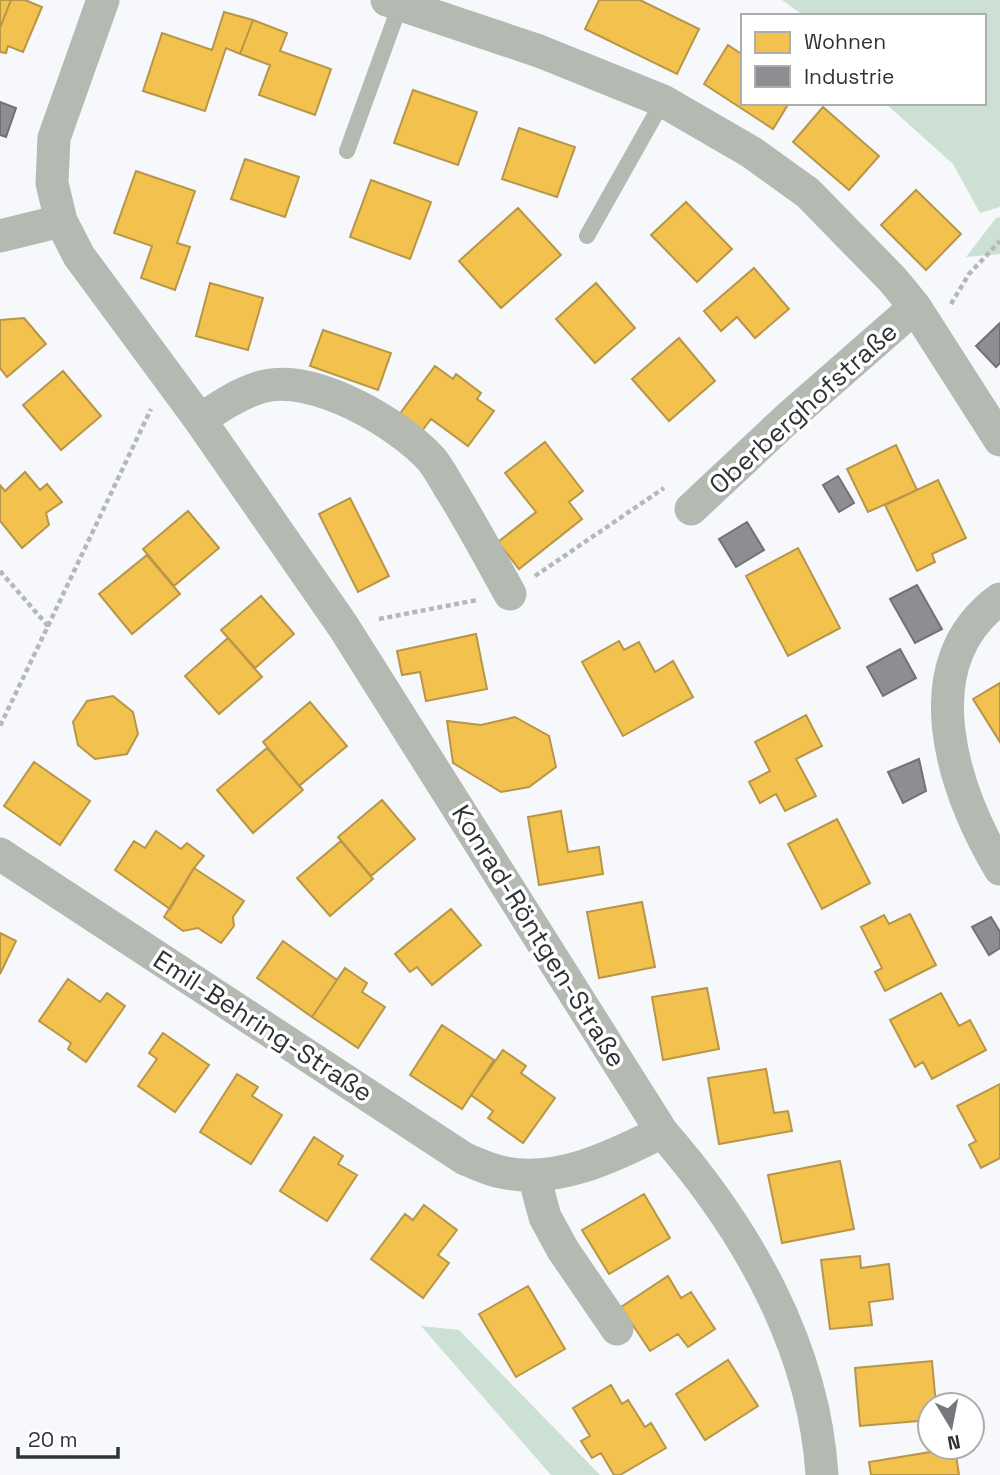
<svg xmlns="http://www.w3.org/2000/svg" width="1000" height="1475" font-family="'Space Grotesk',sans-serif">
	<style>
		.green { fill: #cce1d4 }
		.homes { fill: #f2c14e; stroke: #b89647; stroke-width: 2 }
		.industry { fill: #8d8d92; stroke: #717276; stroke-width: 2 }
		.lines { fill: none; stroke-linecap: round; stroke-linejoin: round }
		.path { stroke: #b5b8b6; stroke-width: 4.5; stroke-dasharray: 5 3.5; stroke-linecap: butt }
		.service { stroke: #b4b9b2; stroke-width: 16 }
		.minor { stroke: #b4b9b2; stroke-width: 33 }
		.labels { text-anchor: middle; stroke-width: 7; stroke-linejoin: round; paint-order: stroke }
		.street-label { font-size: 26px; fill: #2f3236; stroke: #fff }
	</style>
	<rect width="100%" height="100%" fill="#f6f8fb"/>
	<!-- green -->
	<path class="green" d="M782 0H1000V207L980 213 953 164 885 103H984V16H804Z
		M1000 217V254L966 257 996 218Z
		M421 1326 459 1330 600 1475H551Z"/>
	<!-- homes -->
	<path class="homes" d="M0 0H11L0 28Z
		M11 0H25L42 7 23 52 8 46 6 53 0 52V28Z
		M599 0H640L699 29 677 74 585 29Z
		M224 12 253 20 240 54 226 48 205 111 143 91 162 33 212 50Z
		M253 20 287 33 280 51 331 69 315 115 259 95 270 65 240 54Z
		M728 45 743 55V103H789L773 129 704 84Z
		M413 90 477 112 458 165 394 143Z
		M823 107 879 156 849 190 793 142Z
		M519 128 575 147 557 197 502 179Z
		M245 159 299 177 285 217 231 199Z
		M136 171 195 191 177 243 190 247 175 290 141 278 152 246 114 233Z
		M371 180 431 202 410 259 350 237Z
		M916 190 961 234 926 270 881 225Z
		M686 202 732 249 697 282 651 235Z
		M518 208 561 255 501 308 459 261Z
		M754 268 789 309 755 338 737 317 721 331 704 311Z
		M210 283 263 298 248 350 196 336Z
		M596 283 635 328 595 363 556 319Z
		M24 318 46 344 7 377 0 368V320Z
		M323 330 391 353 378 390 310 366Z
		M679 338 715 381 669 421 632 379Z
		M435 366 453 379 456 374 481 393 477 399 494 411 468 446 431 419 419 435 396 419Z
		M63 371 101 416 61 450 23 405Z
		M545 442 583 491 569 502 582 519 519 569 498 542 536 512 505 473Z
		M896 445 917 490 868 512 847 469Z
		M25 472 40 490 47 484 62 502 46 513 49 525 22 548 0 521V485L5 491Z
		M938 480 966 538 932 554 935 562 917 571 885 505Z
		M350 498 389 576 358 592 319 514Z
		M188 511 219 548 174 586 143 549Z
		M798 548 840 628 788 656 746 576Z
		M147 555 180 594 132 634 99 594Z
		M261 596 294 634 255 668 221 630Z
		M476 634 487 689 426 701 420 672 402 675 397 651Z
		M228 638 262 677 219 714 185 676Z
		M619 641 624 650 639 642 655 672 673 661 693 697 623 736 582 662Z
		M1000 683V742L973 699Z
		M113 696 133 712 138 734 127 754 95 759 78 745 73 722 87 701Z
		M310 702 347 746 299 786 263 742Z
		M806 715 822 746 796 759 816 796 785 811 776 794 760 803 749 782 770 771 755 742Z
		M515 717 549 736 556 767 529 787 501 792 453 763 447 721 481 725Z
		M267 748 303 790 253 833 217 790Z
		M34 762 90 801 60 845 4 806Z
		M382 800 415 839 371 876 338 837Z
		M561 811 568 852 599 847 603 874 539 885 528 817Z
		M837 819 870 883 822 909 788 844Z
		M156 831 181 849 187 843 204 856 194 868 170 909 115 870 134 841 145 848Z
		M341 841 373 879 330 916 297 878Z
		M194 868 244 901 233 917 234 926 221 943 198 928 183 931 164 917Z
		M642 902 655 967 599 978 587 912Z
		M451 909 481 945 432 985 417 967 410 972 395 954Z
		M910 914 936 965 885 991 875 972 882 968 861 927 884 915 889 924Z
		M0 933 16 941 0 974Z
		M283 941 337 980 312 1017 257 978Z
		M345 968 367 983 362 992 385 1007 358 1048 312 1017Z
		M68 979 100 1002 107 993 125 1006 86 1062 68 1049 71 1043 39 1021Z
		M707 988 719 1049 663 1060 652 997Z
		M941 993 959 1026 970 1020 986 1050 932 1079 923 1062 915 1067 890 1020Z
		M442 1025 494 1060 462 1109 410 1075Z
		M163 1033 209 1065 175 1112 138 1086 157 1059 149 1053Z
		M503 1050 526 1066 521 1073 555 1098 523 1143 488 1118 493 1111 471 1095Z
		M766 1069 774 1113 788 1111 792 1131 719 1144 708 1078Z
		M237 1074 258 1087 252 1096 282 1115 251 1164 200 1132Z
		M1000 1084V1158L981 1168 969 1145 976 1141 957 1106Z
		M314 1137 343 1156 338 1164 357 1175 327 1221 280 1191Z
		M840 1161 854 1229 782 1243 768 1175Z
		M644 1194 670 1238 609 1274 582 1230Z
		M424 1205 457 1230 438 1255 449 1263 423 1298 371 1259 405 1214 413 1220Z
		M860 1256 861 1268 889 1264 893 1299 869 1302 872 1325 830 1329 821 1260Z
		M668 1276 681 1298 691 1292 715 1329 688 1347 678 1334 650 1351 621 1307Z
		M528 1286 565 1349 516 1377 479 1314Z
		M728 1360 758 1406 705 1440 676 1394Z
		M932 1361 936 1405H930V1420L860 1426 855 1368Z
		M611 1385 622 1404 628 1400 645 1427 651 1423 666 1448 620 1475H614L601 1453 592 1458 581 1441 590 1436 573 1408Z
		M955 1448 959 1475H871L869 1462Z"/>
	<!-- industry -->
	<path class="industry" d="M0 102 16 108 6 137 0 135Z
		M1000 323V363L996 367 976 346Z
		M838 476 854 503 839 512 823 485Z
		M747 522 764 550 736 567 719 539Z
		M917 585 942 629 915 643 890 599Z
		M900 649 916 678 883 696 867 667Z
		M919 759 926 791 903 803 888 772Z
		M991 917 1000 932V948L989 955 972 927Z"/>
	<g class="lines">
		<!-- path -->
		<path class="path" d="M951 304 969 274 1000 241
			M0 571 48 626 0 726
			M535 576 664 488
			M379 619 477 600
			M48 626 151 409"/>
		<!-- service -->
		<path class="service" d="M347 151 400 5
			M587 236 663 101"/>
		<!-- minor -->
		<path class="minor" d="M103 0 54 138 52 183 61 221 79 256 200 420 343 626 662 1132C746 1228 814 1346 822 1475
			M387 0 539 51 663 101 751 152 808 193 893 280 915 307 1000 440
			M0 236 61 221
			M200 420C219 407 238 394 261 387 312 372 399 423 432 460 438 468 444 478 449 487 471 522 490 558 510 594
			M691 509 787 419 915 307
			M1000 599C910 664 953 789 1000 869
			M0 854 465 1159C476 1163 489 1170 501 1172 557 1185 613 1156 662 1132
			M534 1176 545 1217 563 1250 617 1329"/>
	</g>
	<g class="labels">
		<!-- street labels -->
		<g class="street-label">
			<text transform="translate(803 408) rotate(-42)" y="9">Oberberghofstraße</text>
			<text transform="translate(539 936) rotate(58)" y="9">Konrad-Röntgen-Straße</text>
			<text transform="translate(263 1026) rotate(33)" y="9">Emil-Behring-Straße</text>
		</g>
	</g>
	<!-- legend -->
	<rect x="741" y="14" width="245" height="91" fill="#ffffff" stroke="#acadaf" stroke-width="2"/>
	<rect x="755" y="32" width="35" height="21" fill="#f2c14e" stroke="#acadaf" stroke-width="2"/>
	<text x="804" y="49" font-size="21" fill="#2f3236">Wohnen</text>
	<rect x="755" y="66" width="35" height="21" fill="#8d8d92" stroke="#acadaf" stroke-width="2"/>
	<text x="804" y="84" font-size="21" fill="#2f3236">Industrie</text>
	<!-- north arrow -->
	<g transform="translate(951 1426) rotate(170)"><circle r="33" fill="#ffffff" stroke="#acadaf" stroke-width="2"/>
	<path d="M0-5L12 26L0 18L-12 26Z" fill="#75777b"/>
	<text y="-10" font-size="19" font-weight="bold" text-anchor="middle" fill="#2f3236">N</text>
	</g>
	<!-- scale -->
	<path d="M18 1447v10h100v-10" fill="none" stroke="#2f3236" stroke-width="3.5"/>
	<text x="28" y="1447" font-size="21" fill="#2f3236" stroke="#ffffff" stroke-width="5" paint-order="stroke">20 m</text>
</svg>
